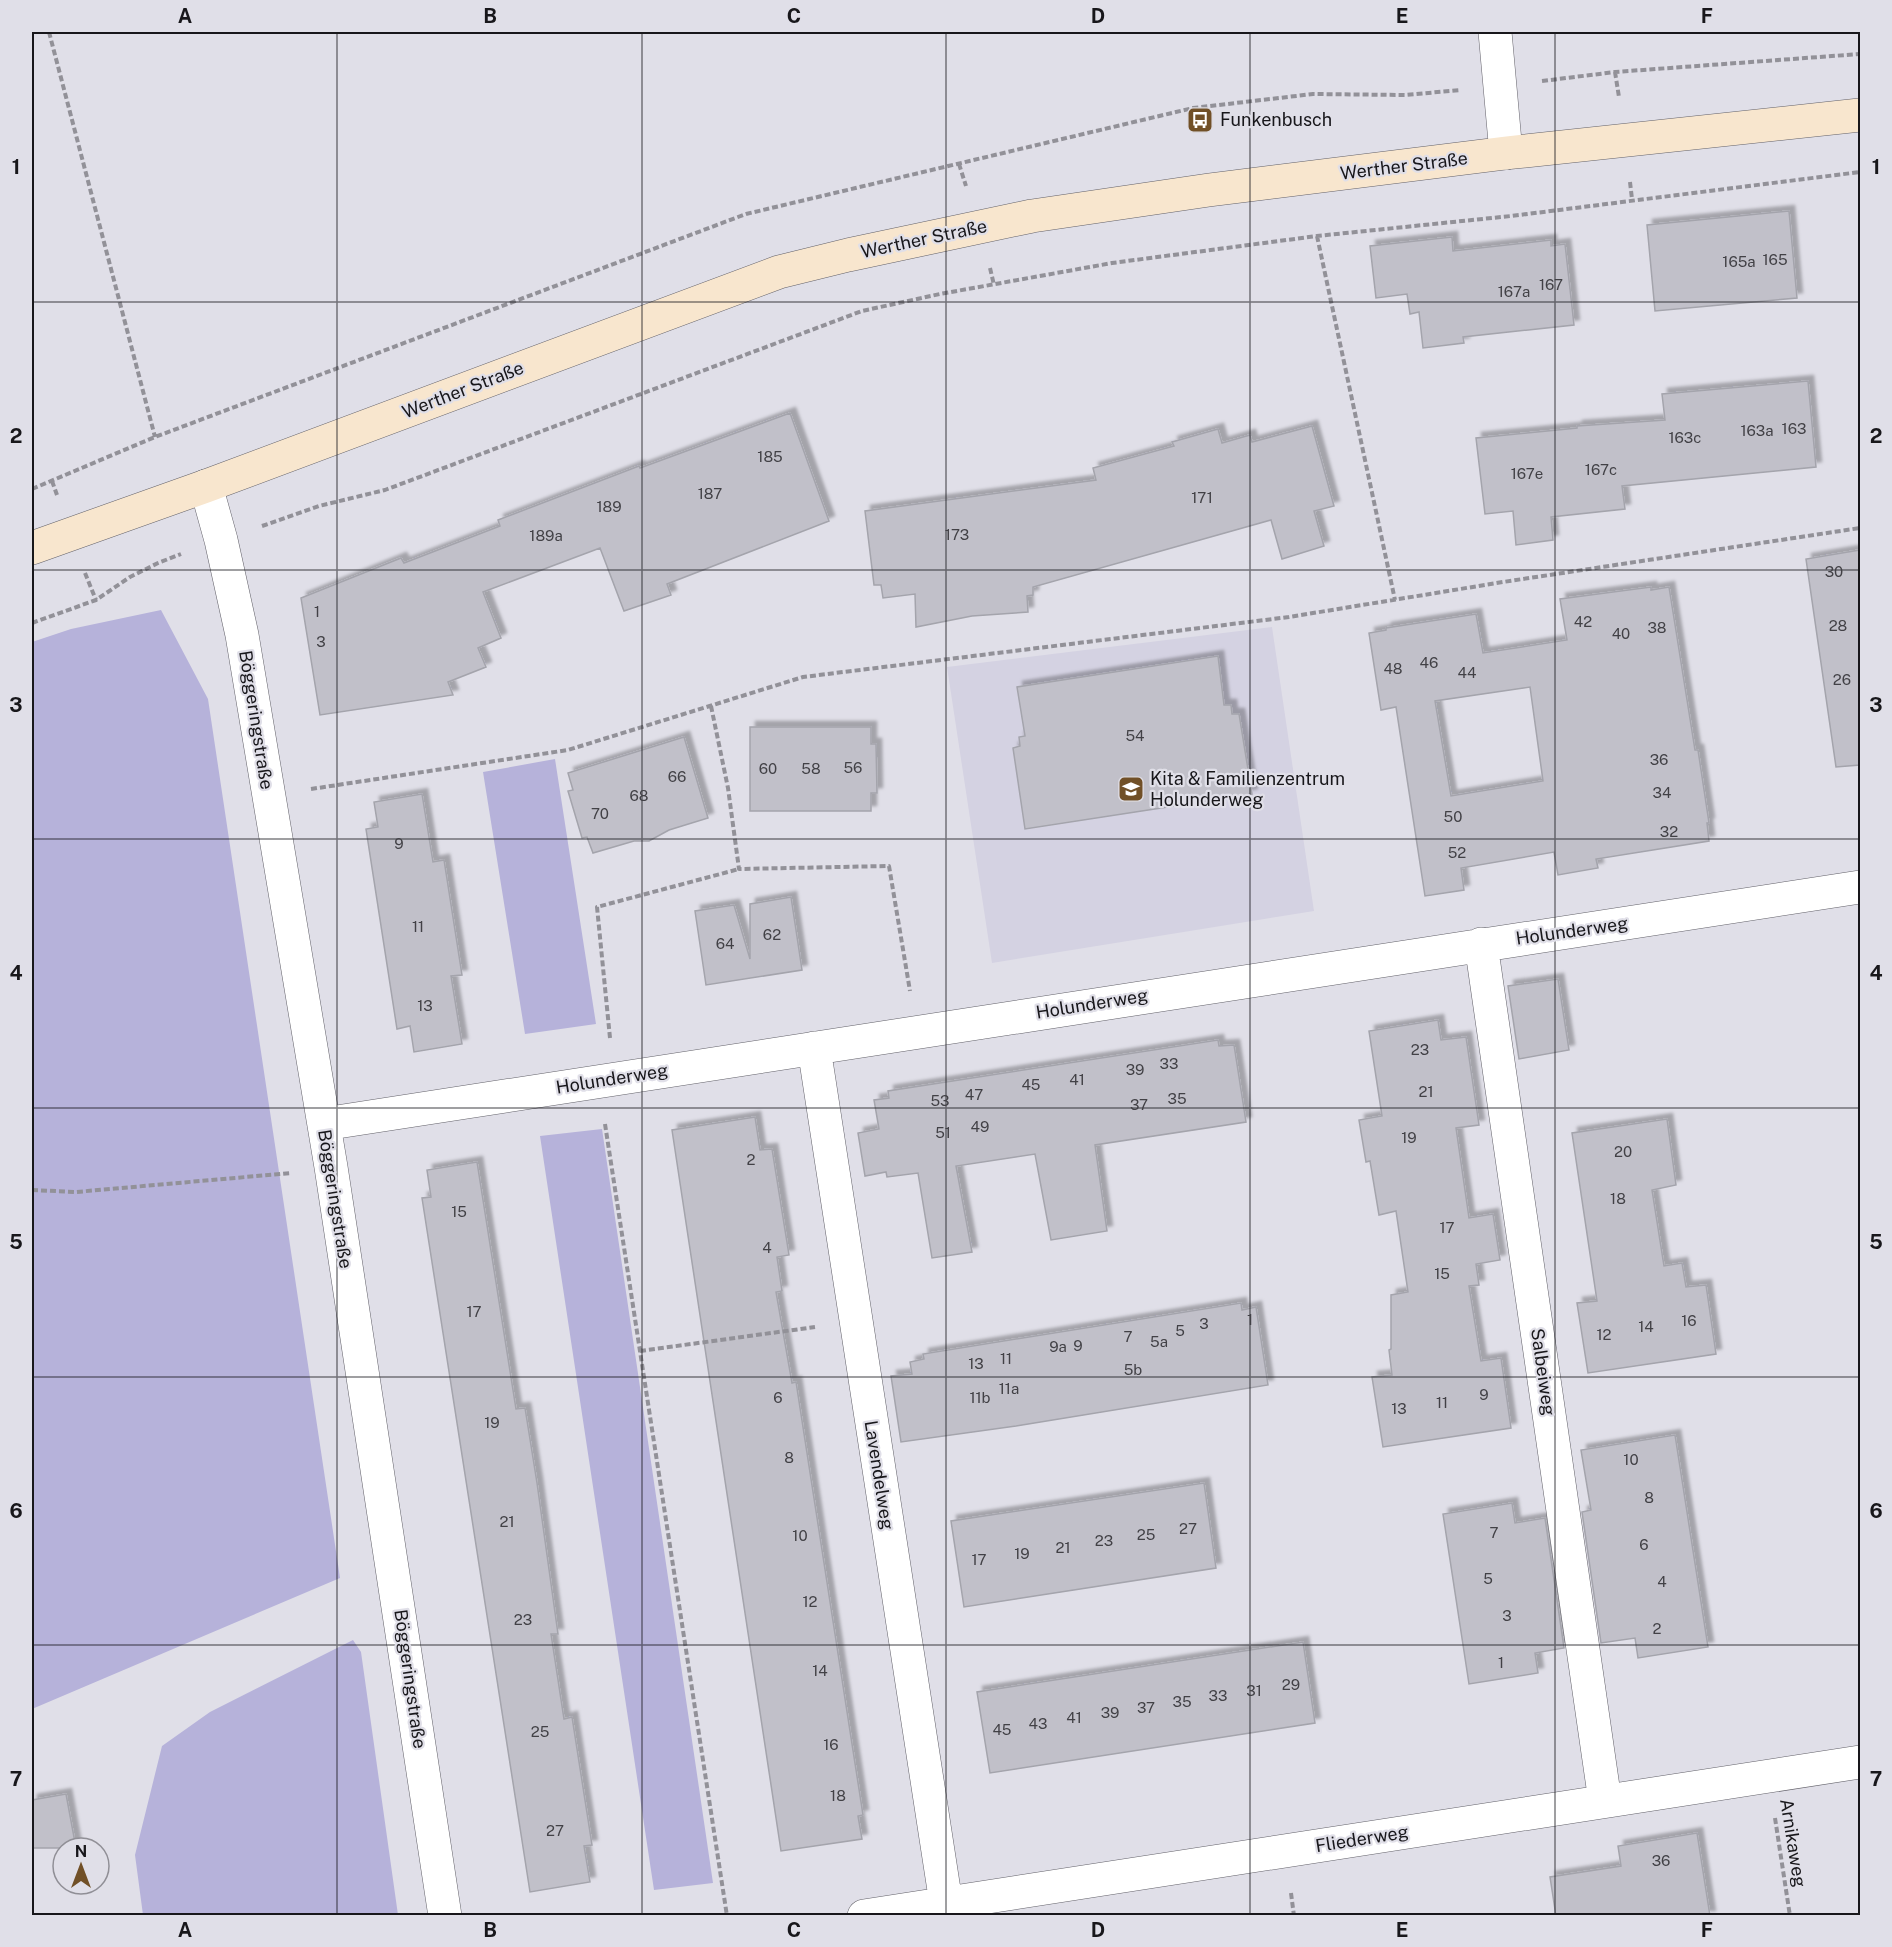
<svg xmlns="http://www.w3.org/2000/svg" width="1892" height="1947" font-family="'Public Sans',sans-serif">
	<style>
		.built { fill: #d4d2e2 }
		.green { fill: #b6b2da }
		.building { fill: #c1c0c9; stroke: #a4a4ac; stroke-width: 1.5; fill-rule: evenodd; filter: url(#shadow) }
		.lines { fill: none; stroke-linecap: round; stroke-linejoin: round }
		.street-casing { stroke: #626169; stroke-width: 34 }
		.secondary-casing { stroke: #626169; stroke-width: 34 }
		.path { stroke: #929198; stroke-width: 4; stroke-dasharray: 6 3; stroke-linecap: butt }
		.street { stroke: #fff; stroke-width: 33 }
		.secondary { stroke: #f8e6ce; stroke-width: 33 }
		.grid { fill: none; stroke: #18171b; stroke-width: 1.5; stroke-opacity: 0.55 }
		.labels { text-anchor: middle; stroke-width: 4.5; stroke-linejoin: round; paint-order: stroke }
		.number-label { font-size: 15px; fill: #424146 }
		.poi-label { font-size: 18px; fill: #18171b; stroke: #e0dfe8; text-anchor: start }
		.street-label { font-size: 18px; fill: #18171b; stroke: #e0dfe8 }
		.neatline { fill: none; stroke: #18171b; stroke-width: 2 }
		.grid-label { font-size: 20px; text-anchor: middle; font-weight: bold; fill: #18171b }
	</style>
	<defs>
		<filter id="shadow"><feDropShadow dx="5.5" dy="-5.5" stdDeviation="1.5" flood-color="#0004"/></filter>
	</defs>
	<rect width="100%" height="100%" fill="#e0dfe8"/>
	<!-- built -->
	<path class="built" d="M1272 627 1314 911 992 963 947 667Z"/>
	<!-- green -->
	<path class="green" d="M161 610 208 699 340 1578 32 1709V642L71 629Z
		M555 759 596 1024 525 1034 483 772Z
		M602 1129 713 1883 654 1890 540 1136Z
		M353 1640 361 1652 398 1915H143L135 1855 162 1746 210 1712Z"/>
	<!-- building -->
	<path class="building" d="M1789 211 1797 298 1655 311 1647 225Z
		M1452 237 1453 251 1551 240V246L1565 244 1574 325 1463 337 1464 343 1423 348 1419 312 1410 314 1407 294 1376 298 1370 246Z
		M1808 381 1816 467 1622 486 1625 509 1551 517 1553 540 1516 545 1513 511 1485 514 1476 438 1577 428V426L1665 420 1662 394Z
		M790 413 829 521 667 584 671 595 624 611 600 548 483 592 501 638 478 648 486 667 448 682 453 695 320 715 301 598 401 558 404 563 500 526 498 520 639 466 640 468Z
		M1312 426 1334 506 1314 511 1324 546 1282 559 1271 520 1033 587V595L1027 596 1028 612 972 616 916 627 915 594 883 598 881 585H874L865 511 1096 480 1093 468 1174 446 1172 442 1218 429 1222 443 1250 435 1252 442Z
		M1860 550V765L1836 767 1806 559Z
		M1651 587V590L1669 587 1695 750H1698L1709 823H1707L1709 841 1596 859 1598 868 1558 875 1554 852 1461 868 1464 890 1425 896 1396 707 1381 710 1369 633 1386 630V628L1476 614 1483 653 1567 640 1560 599ZM1530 687 1543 781 1451 796 1435 701Z
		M1218 656 1224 705H1231L1232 714H1239L1252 794 1025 829 1013 748 1020 746 1019 737 1025 736 1017 687Z
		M750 727H871V744H876L877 793H871V811H750Z
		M684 737 708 818 669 830 649 841H634L593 853 587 837 582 838 568 791 573 790 568 773Z
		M422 794 433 862 444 860 462 975 451 976 462 1044 414 1052 410 1026 397 1029 366 829 378 827 374 802Z
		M791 897 802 970 706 985 695 911 734 905 750 959V904Z
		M1558 979 1569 1050 1519 1059 1508 986Z
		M1438 1020 1441 1040 1466 1037 1479 1125 1456 1128 1469 1218 1493 1214 1500 1260 1476 1264 1479 1285 1469 1286 1481 1361 1501 1358 1511 1428 1383 1447 1372 1377 1392 1375 1389 1350 1391 1349V1295L1408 1292 1396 1211 1379 1215 1370 1161 1366 1162 1359 1120 1382 1116 1369 1031Z
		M1218 1040 1219 1046 1234 1045 1246 1122 1095 1145 1107 1231 1051 1240 1035 1154 956 1166 972 1252 932 1258 918 1173 887 1177 886 1172 865 1176 858 1133 879 1129 874 1100 889 1098 888 1091Z
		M755 1117 760 1150 772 1149 789 1255 777 1257 782 1291 776 1292 792 1383 796 1382 863 1815 858 1816 862 1839 781 1851 672 1130Z
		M1667 1119 1676 1185 1652 1190 1664 1266 1682 1263 1686 1287 1706 1285 1716 1354 1588 1373 1577 1303 1597 1301 1572 1133Z
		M477 1162 516 1409 525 1408 537 1483 558 1634H551L564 1719 572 1717 592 1845 584 1846 590 1882 530 1892 422 1198 431 1197 427 1170Z
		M1241 1303 1242 1310 1256 1307 1268 1385 1016 1426 901 1442 891 1376 912 1374 910 1362 924 1359 923 1354Z
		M1675 1435 1708 1647 1638 1658 1635 1638 1601 1643 1582 1512 1591 1510 1581 1450Z
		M1204 1483 1216 1568 964 1607 951 1521Z
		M1512 1503 1515 1523 1545 1518 1564 1648 1535 1653 1538 1673 1469 1684 1443 1514Z
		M1303 1642 1315 1723 990 1773 977 1692Z
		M66 1794 76 1848H32V1800Z
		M1697 1833 1710 1916H1556L1550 1877 1621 1866 1618 1846Z"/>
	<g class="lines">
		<!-- street casing -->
		<g class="street-casing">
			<path id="street" d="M1495 32 1506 153
				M206 486 221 540 242 635 331 1167 445 1916
				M1481 944 1605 1801
				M814 1048 946 1903
				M324 1124 1860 887
				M864 1916 1860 1762"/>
		</g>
		<!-- secondary casing -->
		<g class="secondary-casing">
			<path id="secondary" d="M32 548 206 486 779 272 848 255 1032 216 1209 190 1506 153 1860 115"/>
		</g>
		<!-- path -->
		<path class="path" d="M49 32 155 437
			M1615 72 1619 97
			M1542 81 1615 72 1860 54
			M959 164 966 186
			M1630 182 1632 199
			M1317 236 1395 600
			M990 268 994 285
			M52 481 57 495
			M32 489 155 437 746 214 1193 108 1313 94 1406 95 1460 90
			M262 526 319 506 385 490 862 311 940 294 1112 263 1317 236 1511 216 1860 172
			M85 573 96 600
			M32 623 96 600 130 577 158 563 181 554
			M711 706 728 788 739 869 889 866 910 991
			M311 789 568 750 803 677 1289 617 1503 582 1860 528
			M610 1038 597 907 739 869
			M605 1124 727 1916
			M32 1190 76 1192 291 1173
			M640 1351 815 1327
			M1775 1818 1790 1916
			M1291 1893 1294 1916"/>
		<!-- street -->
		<use href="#street" class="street"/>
		<!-- secondary -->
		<use href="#secondary" class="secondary"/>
	</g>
	<!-- grid -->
	<path class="grid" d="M337 32V1916M642 32V1916M946 32V1916M1250 32V1916M1555 32V1916M32 302H1860M32 570H1860M32 839H1860M32 1108H1860M32 1377H1860M32 1645H1860"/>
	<!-- icons -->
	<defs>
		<g id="bus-square" transform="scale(1.35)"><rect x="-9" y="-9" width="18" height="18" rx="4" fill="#715027" stroke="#e0dfe8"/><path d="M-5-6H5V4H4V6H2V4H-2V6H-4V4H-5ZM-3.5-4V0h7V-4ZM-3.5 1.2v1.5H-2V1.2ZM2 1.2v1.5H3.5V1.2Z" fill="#fff"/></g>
		<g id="school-square" transform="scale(1.35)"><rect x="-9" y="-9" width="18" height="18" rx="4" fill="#715027" stroke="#e0dfe8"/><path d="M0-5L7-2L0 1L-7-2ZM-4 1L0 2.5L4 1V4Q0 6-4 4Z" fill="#fff"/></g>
	</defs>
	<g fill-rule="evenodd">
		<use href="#bus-square" x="1200" y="120"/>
		<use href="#school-square" x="1131" y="789"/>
	</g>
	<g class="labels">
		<!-- number labels -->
		<g class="number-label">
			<text x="1775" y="265">165</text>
			<text x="1739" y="267">165a</text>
			<text x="1551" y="290">167</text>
			<text x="1514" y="297">167a</text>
			<text x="1794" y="434">163</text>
			<text x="1757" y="436">163a</text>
			<text x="1685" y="443">163c</text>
			<text x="770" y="462">185</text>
			<text x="1601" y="475">167c</text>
			<text x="1527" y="479">167e</text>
			<text x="710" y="499">187</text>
			<text x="1202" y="503">171</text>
			<text x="609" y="512">189</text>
			<text x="957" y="540">173</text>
			<text x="546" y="541">189a</text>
			<text x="1834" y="577">30</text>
			<text x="317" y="617">1</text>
			<text x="1583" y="627">42</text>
			<text x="1838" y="631">28</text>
			<text x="1657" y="633">38</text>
			<text x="1621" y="639">40</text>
			<text x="321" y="647">3</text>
			<text x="1429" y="668">46</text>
			<text x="1393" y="674">48</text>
			<text x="1467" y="678">44</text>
			<text x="1842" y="685">26</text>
			<text x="1135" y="741">54</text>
			<text x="1659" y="765">36</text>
			<text x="853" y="773">56</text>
			<text x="768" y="774">60</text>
			<text x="811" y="774">58</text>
			<text x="677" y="782">66</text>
			<text x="1662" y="798">34</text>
			<text x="639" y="801">68</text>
			<text x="600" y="819">70</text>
			<text x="1453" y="822">50</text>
			<text x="1669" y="837">32</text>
			<text x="399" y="849">9</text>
			<text x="1457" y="858">52</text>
			<text x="418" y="932">11</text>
			<text x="772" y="940">62</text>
			<text x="725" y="949">64</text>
			<text x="425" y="1011">13</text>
			<text x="1420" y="1055">23</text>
			<text x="1169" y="1069">33</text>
			<text x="1135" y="1075">39</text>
			<text x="1077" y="1085">41</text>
			<text x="1031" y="1090">45</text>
			<text x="1426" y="1097">21</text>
			<text x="974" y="1100">47</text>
			<text x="1177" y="1104">35</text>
			<text x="940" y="1106">53</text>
			<text x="1139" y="1110">37</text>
			<text x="980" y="1132">49</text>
			<text x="943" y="1138">51</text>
			<text x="1409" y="1143">19</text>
			<text x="1623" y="1157">20</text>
			<text x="751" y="1165">2</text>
			<text x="1618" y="1204">18</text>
			<text x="459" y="1217">15</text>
			<text x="1447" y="1233">17</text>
			<text x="767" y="1253">4</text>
			<text x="1442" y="1279">15</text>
			<text x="474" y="1317">17</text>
			<text x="1250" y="1325">1</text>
			<text x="1689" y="1326">16</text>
			<text x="1204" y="1329">3</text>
			<text x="1646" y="1332">14</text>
			<text x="1180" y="1336">5</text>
			<text x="1604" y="1340">12</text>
			<text x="1128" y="1342">7</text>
			<text x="1159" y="1347">5a</text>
			<text x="1078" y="1351">9</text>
			<text x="1058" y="1352">9a</text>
			<text x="1006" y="1364">11</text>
			<text x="976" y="1369">13</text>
			<text x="1133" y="1375">5b</text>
			<text x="1009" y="1394">11a</text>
			<text x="1484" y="1400">9</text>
			<text x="778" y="1403">6</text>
			<text x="980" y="1403">11b</text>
			<text x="1442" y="1408">11</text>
			<text x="1399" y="1414">13</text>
			<text x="492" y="1428">19</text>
			<text x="789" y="1463">8</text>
			<text x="1631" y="1465">10</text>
			<text x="1649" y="1503">8</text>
			<text x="507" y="1527">21</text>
			<text x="1188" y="1534">27</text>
			<text x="1494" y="1538">7</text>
			<text x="1146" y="1540">25</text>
			<text x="800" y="1541">10</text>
			<text x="1104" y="1546">23</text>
			<text x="1644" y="1550">6</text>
			<text x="1063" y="1553">21</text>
			<text x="1022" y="1559">19</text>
			<text x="979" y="1565">17</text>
			<text x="1488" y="1584">5</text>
			<text x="1662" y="1587">4</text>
			<text x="810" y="1607">12</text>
			<text x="1507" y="1621">3</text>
			<text x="523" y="1625">23</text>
			<text x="1657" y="1634">2</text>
			<text x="1501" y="1668">1</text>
			<text x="820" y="1676">14</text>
			<text x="1291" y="1690">29</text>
			<text x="1254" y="1696">31</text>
			<text x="1218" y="1701">33</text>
			<text x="1182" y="1707">35</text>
			<text x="1146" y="1713">37</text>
			<text x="1110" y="1718">39</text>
			<text x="1074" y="1723">41</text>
			<text x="1038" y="1729">43</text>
			<text x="1002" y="1735">45</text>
			<text x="540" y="1737">25</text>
			<text x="831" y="1750">16</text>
			<text x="838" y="1801">18</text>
			<text x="555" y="1836">27</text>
			<text x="1661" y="1866">36</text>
		</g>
		<!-- poi labels -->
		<g class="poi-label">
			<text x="1220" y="126">Funkenbusch</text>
			<text x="1150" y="785">Kita &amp; Familienzentrum<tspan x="1150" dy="21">Holunderweg</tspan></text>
		</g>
		<!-- street labels -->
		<g class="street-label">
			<text transform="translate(1404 166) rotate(-7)" y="6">Werther Straße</text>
			<text transform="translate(924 239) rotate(-12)" y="6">Werther Straße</text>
			<text transform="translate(463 390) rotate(-21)" y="6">Werther Straße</text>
			<text transform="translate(256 720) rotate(81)" y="6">Böggeringstraße</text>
			<text transform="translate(1572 931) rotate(-8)" y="6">Holunderweg</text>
			<text transform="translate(1092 1004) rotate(-9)" y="6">Holunderweg</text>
			<text transform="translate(612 1079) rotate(-9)" y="6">Holunderweg</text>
			<text transform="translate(335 1199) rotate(81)" y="6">Böggeringstraße</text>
			<text transform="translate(1543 1372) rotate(82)" y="6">Salbeiweg</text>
			<text transform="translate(879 1475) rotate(81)" y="6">Lavendelweg</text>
			<text transform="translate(410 1679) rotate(82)" y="6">Böggeringstraße</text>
			<text transform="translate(1362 1839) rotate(-9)" y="6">Fliederweg</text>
			<text transform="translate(1793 1843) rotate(81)" y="6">Arnikaweg</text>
		</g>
	</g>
	<!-- border -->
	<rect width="1892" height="1947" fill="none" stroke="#e0dfe8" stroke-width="66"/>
	<!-- north arrow -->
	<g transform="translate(81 1866)"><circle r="28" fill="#e0dfe8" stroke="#908f96" stroke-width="1.5"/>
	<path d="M0-4.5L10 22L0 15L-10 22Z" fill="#715027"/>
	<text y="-9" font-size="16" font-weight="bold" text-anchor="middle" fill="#18171b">N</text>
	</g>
	<rect x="33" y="33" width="1826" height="1881" class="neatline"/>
	<g class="grid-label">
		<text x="185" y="23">A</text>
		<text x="490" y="23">B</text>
		<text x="794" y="23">C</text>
		<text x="1098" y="23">D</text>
		<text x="1402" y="23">E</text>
		<text x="1707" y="23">F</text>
		<text x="16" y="174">1</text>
		<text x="1876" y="174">1</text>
		<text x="16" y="443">2</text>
		<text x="1876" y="443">2</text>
		<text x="16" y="712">3</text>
		<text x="1876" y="712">3</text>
		<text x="16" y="980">4</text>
		<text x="1876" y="980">4</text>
		<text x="16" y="1249">5</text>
		<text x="1876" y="1249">5</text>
		<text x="16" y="1518">6</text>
		<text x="1876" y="1518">6</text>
		<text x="16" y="1786">7</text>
		<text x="1876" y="1786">7</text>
		<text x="185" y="1937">A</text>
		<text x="490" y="1937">B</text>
		<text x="794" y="1937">C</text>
		<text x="1098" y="1937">D</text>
		<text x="1402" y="1937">E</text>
		<text x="1707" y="1937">F</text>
	</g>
</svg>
